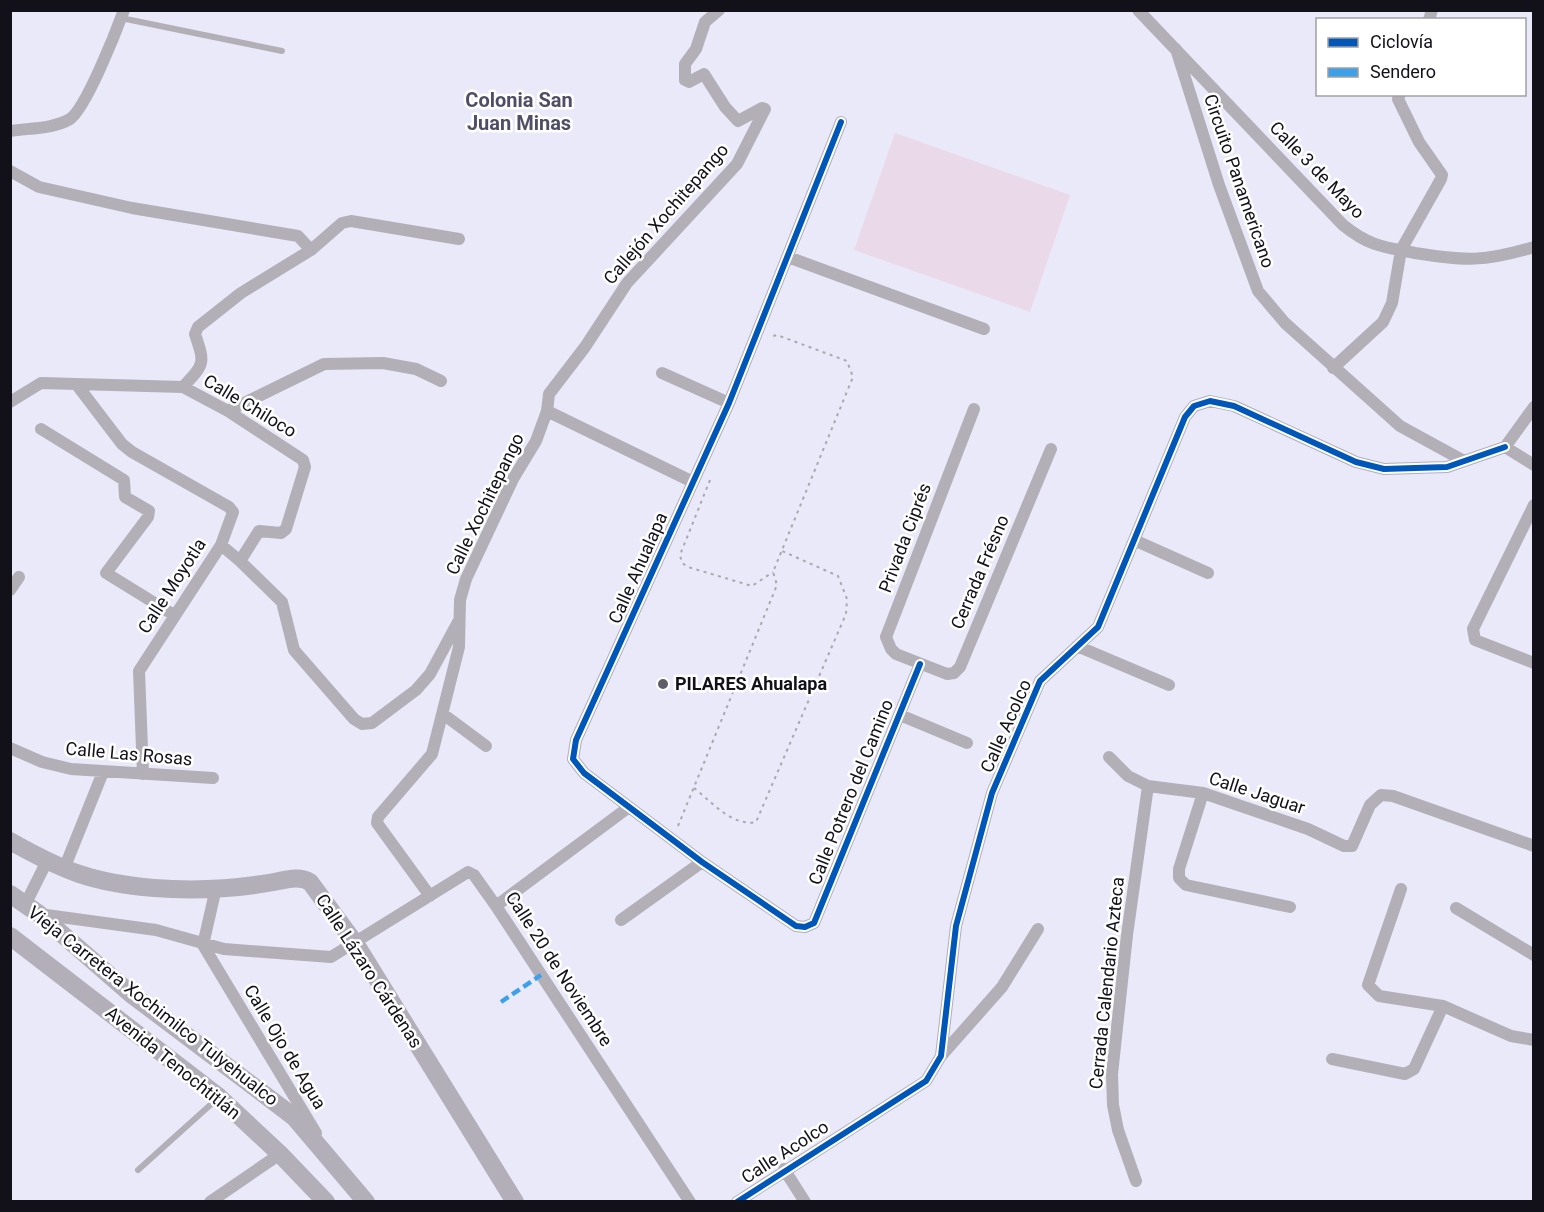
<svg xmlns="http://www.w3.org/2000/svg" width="1544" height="1212" font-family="Roboto,sans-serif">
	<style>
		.green { fill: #ead9e8 }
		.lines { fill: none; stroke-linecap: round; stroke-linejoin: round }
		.path { stroke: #a9a8ad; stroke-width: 2; stroke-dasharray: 3 4.5; stroke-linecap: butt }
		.lane { stroke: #b2afb7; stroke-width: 6 }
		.street { stroke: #b2afb7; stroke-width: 12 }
		.secondary { stroke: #b2afb8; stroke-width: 18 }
		.quiet { stroke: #3da1ea; stroke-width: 4.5; stroke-dasharray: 9 4.5; stroke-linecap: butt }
		.cycleway-casing { stroke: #fff; stroke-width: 10 }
		.cycleway { stroke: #0057b8; stroke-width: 6 }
		.poi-dot { fill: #5e5d68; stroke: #fff; stroke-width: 2 }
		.labels { text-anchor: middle; stroke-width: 5; stroke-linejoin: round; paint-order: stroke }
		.street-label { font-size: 18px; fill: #12111a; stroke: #fff }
		.poi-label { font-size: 18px; font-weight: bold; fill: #12111a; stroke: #fff; text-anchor: start }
		.neighbourhood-label { font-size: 20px; font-weight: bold; fill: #504e66; stroke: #fff }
	</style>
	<rect width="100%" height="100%" fill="#eae9f9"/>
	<!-- green -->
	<path class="green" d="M895 133 1070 195 1030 312 854 250Z"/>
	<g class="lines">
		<!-- path -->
		<path class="path" d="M710 480 680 555 682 563 688 567 752 586 773 572
			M694 788C711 801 732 827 756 822L846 614 847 599 838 576 782 551
			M678 826 777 585 773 572 853 377 847 361 777 335 769 337"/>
		<!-- lane -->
		<path class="lane" d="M121 18 282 51
			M138 1170 218 1098"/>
		<!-- street -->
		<path class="street" d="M1138 10 1343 225C1369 246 1383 247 1415 253 1464 261 1485 262 1534 247
			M1429 20 1432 10
			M1176 49 1219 185 1258 291 1285 323 1400 426 1464 461
			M841 122 729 403 576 740 573 759 584 773 702 862 796 926 805 927 814 923 920 664
			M10 131C30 128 53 129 70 119 86 108 116 32 124 10
			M10 171 39 187 132 208 298 236 311 250
			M788 257 984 329
			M1333 368 1383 322 1392 303 1401 250 1441 179 1442 175 1419 142 1398 99 1400 94
			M662 373 729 403
			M77 385 122 444 132 452 229 507 233 512 221 545 139 671 143 774
			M183 387C205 363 205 364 195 334L198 327 241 293 311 250 342 223 351 221 459 239
			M10 402 41 383 183 387 228 411 303 460 305 467 286 529 281 533 259 531 240 561 282 602 294 650 354 719 362 724 372 723 416 690 430 674 458 622
			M974 409 886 637 891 649 896 654 947 674 954 673 960 667 1051 449
			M228 411 324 364 383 363 416 369 441 381
			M547 411 693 482
			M41 429 124 480 125 497 149 511 148 517 106 573 174 615
			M1505 447 1534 407
			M1505 447 1534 465
			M1534 505 1473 629 1475 640 1534 663
			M1134 540 1208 573
			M221 545 240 561
			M10 590 19 577
			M1077 646 1169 685
			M443 714 486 746
			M900 715 967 743
			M10 748 42 762 71 769 213 778
			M1109 757 1128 776 1148 786 1203 793 1308 829 1344 846H1352L1370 805 1381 795 1393 796 1534 846
			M1203 793 1179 869V878L1186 885 1290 907
			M64 869 103 772
			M216 888 203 945 316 1133
			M1401 889 1368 985 1379 996 1443 1006
			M430 896 377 823 378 817 432 754 459 647 460 600 466 579 513 479 536 441 547 411 549 394 585 347 627 283 737 164 765 109 762 108 738 121 725 107 704 74 689 82 685 80V64L696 49 705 22 719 10
			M25 905 47 861
			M496 906 629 807
			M1456 908 1534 955
			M39 914 156 930 224 949 331 957 468 872 474 875 496 906 690 1202
			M621 920 702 862
			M941 1056 1002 987 1038 929
			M1332 1059 1405 1074 1414 1069 1443 1006 1511 1036 1534 1040
			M784 1169 805 1202
			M1136 1181 1118 1130 1113 1105 1112 1074 1127 935 1148 786
			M210 1202 280 1154
			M737 1202 926 1081 941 1056 956 926 992 793 1040 681 1098 627 1185 417 1194 406 1210 401 1234 406 1356 462 1384 469 1447 467 1505 447"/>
		<!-- secondary -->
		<path class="secondary" d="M10 841C63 871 93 883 154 888 193 891 235 889 274 882 285 880 299 875 310 882L355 943 515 1202
			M10 894 39 914 131 994 294 1117 366 1202
			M10 936 219 1097 280 1154 326 1202"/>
		<!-- quiet -->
		<path class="quiet" d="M501 1002 541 975"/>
		<!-- cycleway casing -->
		<g class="cycleway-casing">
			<path id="cycleway" d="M841 122 729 403 576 740 573 759 584 773 702 862 796 926 805 927 814 923 920 664
				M737 1202 926 1081 941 1056 956 926 992 793 1040 681 1098 627 1185 417 1194 406 1210 401 1234 406 1356 462 1384 469 1447 467 1505 447"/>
		</g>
		<!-- cycleway -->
		<use href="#cycleway" class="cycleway"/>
	</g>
	<!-- markers -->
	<circle class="poi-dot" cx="663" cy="684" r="6"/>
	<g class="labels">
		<!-- street labels -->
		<g class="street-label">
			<text transform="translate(1317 170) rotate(46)" y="6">Calle 3 de Mayo</text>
			<text transform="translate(1239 181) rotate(71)" y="6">Circuito Panamericano</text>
			<text transform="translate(666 214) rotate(-49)" y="6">Callejón Xochitepango</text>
			<text transform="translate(250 406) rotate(31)" y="6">Calle Chiloco</text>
			<text transform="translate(485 504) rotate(-64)" y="6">Calle Xochitepango</text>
			<text transform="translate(905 538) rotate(-69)" y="6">Privada Ciprés</text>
			<text transform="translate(638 568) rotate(-66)" y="6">Calle Ahualapa</text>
			<text transform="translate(980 572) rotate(-67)" y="6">Cerrada Frésno</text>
			<text transform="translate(172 586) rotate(-57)" y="6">Calle Moyotla</text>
			<text transform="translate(1006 726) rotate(-66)" y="6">Calle Acolco</text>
			<text transform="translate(129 754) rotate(5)" y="6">Calle Las Rosas</text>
			<text transform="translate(851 792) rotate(-68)" y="6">Calle Potrero del Camino</text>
			<text transform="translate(1257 793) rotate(18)" y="6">Calle Jaguar</text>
			<text transform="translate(559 969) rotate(57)" y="6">Calle 20 de Noviembre</text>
			<text transform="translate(369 971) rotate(57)" y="6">Calle Lázaro Cárdenas</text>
			<text transform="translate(1107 983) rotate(-84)" y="6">Cerrada Calendario Azteca</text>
			<text transform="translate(153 1006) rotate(38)" y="6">Vieja Carretera Xochimilco Tulyehualco</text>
			<text transform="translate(285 1047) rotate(59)" y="6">Calle Ojo de Agua</text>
			<text transform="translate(173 1063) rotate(39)" y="6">Avenida Tenochtitlán</text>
			<text transform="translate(785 1152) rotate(-33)" y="6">Calle Acolco</text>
		</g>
		<!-- poi labels -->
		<g class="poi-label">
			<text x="675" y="690">PILARES Ahualapa</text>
		</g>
		<!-- neighbourhood labels -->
		<g class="neighbourhood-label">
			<text x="519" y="107">Colonia San<tspan x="519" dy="23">Juan Minas</tspan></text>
		</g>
	</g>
	<!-- border -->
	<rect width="1544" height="1212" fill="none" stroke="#12111a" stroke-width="24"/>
	<!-- legend -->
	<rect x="1316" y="18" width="210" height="78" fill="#ffffff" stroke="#a0a0a3" stroke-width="1.5"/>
	<rect x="1328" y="38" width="30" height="9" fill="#0057b8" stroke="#a0a0a3" stroke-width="1.5"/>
	<text x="1370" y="48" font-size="18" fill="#12111a">Ciclovía</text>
	<rect x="1328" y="68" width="30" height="9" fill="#3da1ea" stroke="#a0a0a3" stroke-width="1.5"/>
	<text x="1370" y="78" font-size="18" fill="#12111a">Sendero</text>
</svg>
